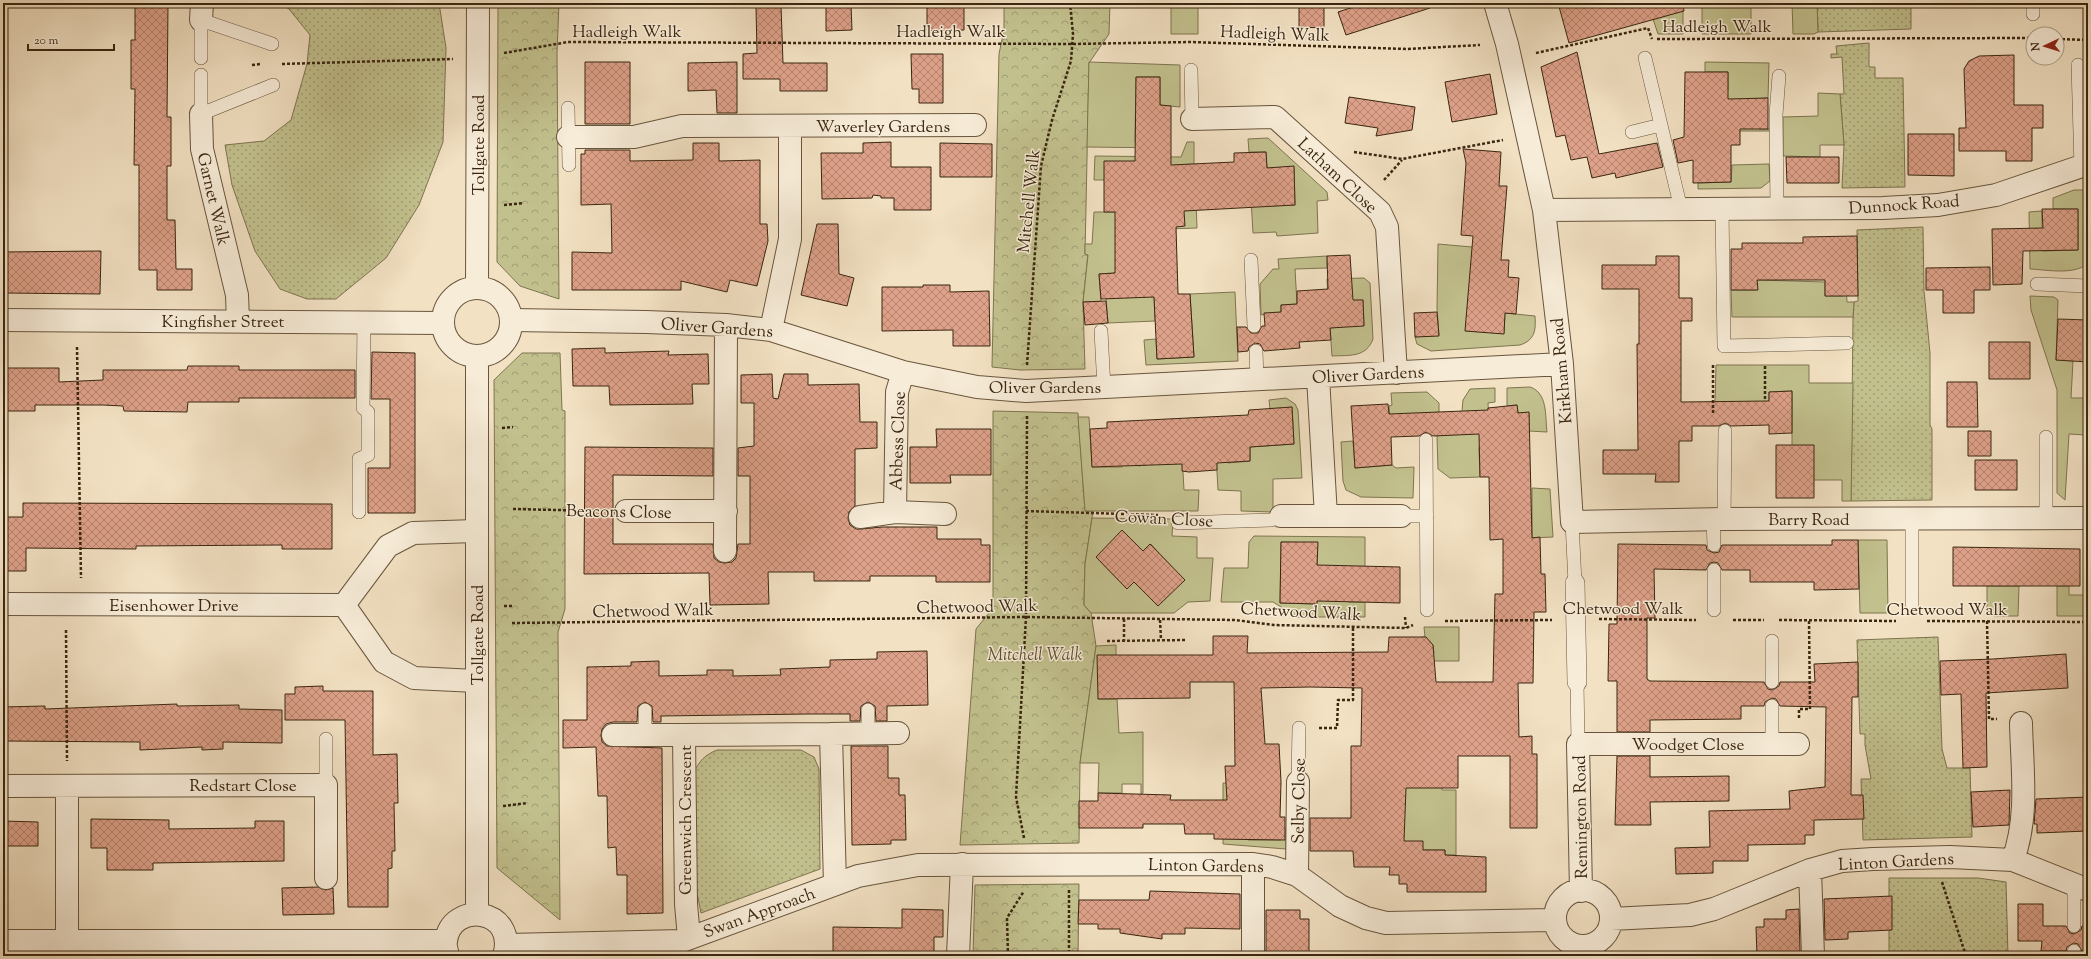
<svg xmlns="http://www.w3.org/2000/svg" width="2091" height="959" font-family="'Sorts Mill Goudy',serif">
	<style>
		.grass { fill: url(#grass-dots); stroke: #7e744f }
		.forest { fill: url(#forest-crowns); stroke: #7e744f }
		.green { fill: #c2c18e; stroke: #7e744f; fill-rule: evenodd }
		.building { fill: url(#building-cross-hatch); stroke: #3b2610 }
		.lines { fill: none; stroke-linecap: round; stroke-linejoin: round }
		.service-casing { stroke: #69553d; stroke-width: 14 }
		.pedestrian-casing { stroke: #69553d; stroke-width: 20 }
		.minor-casing { stroke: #69553d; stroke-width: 24 }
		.tertiary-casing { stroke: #69553d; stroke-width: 24 }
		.path { stroke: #3b2610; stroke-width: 2.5; stroke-dasharray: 3 2; stroke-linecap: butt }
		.service { stroke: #f7ecd8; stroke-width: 13 }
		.pedestrian { stroke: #f7ecd8; stroke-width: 19 }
		.minor { stroke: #f7ecd8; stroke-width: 22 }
		.tertiary { stroke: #f7ecd8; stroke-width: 22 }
		.labels { text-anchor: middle; stroke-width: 3; stroke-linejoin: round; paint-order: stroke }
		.street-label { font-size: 17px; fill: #3b2610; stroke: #f7ecd8 }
		.park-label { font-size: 17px; font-style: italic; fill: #5d4d30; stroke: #f7ecd8 }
	</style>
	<defs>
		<pattern id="grass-dots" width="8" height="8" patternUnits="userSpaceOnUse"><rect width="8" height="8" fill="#c2c18e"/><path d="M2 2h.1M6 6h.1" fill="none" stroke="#9f9d73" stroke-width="1.8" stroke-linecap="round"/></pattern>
		<pattern id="forest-crowns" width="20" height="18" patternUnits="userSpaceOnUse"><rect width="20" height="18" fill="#c2c18e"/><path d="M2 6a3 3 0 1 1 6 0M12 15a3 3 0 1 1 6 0" fill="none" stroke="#9f9d73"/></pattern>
		<pattern id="building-cross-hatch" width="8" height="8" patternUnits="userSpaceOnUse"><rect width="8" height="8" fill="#dea189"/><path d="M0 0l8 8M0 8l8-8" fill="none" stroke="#b5836f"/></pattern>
	</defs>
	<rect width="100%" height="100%" fill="#f2e1c3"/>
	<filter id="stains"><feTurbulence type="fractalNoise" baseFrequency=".005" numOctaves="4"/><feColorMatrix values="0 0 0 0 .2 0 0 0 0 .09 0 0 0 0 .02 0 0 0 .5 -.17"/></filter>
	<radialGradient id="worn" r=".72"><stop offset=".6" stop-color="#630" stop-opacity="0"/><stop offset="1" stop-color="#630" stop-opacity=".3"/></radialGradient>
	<!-- grass -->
	<path class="grass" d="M279 3H439L446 48 443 142 419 205 386 258 336 299H307L280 289 255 251 232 185 225 145 264 141 291 120 307 64 310 35 289 9Z
		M1817 3H1911V29L1818 32Z
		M1869 43V67H1875V78H1903L1905 187 1842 188 1844 145 1840 94H1844L1842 57 1831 58V54H1837L1836 46Z
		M1923 227 1924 291 1930 353V425L1932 429V500L1851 501 1853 317 1854 302 1858 301 1857 230Z
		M1938 637 1942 749 1947 768H1970L1972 837 1863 840 1861 779H1871L1865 745V734H1860L1857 640Z
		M717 750H801L814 757 819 769 820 869 701 913 695 883 694 772C700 760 705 755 717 750Z
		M1889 878H1978L2006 882 2008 956H1889Z"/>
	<!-- forest -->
	<path class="forest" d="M498 3H559L557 53 559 299 520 286 497 262Z
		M1004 3H1110L1109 34 1089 63 1085 254H1088L1083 302 1085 369 1020 370 992 367 999 54 1004 30Z
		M522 353H560L562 410 565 411V609L558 632 560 920 497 868 494 380Z
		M993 411 1078 413 1085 511H1093L1085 564 1084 605 1091 613 1096 646 1080 763 1079 843 960 845 976 629 993 608Z
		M1079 884 1078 956H973L975 885Z"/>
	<!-- green -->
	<path class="green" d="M1171 3H1198V34H1171Z
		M1680 3H1683V34H1658L1653 19Z
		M1702 3 1751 5V34H1702Z
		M1792 3H1817L1818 32 1814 34H1793Z
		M1089 62 1180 65V107L1160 105V77H1136L1135 142 1171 143 1169 148 1087 147Z
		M1705 62 1769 63 1768 98 1748 99 1759 129H1769V131H1721V91L1728 90V72H1705Z
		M1818 93 1840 94 1844 145H1820V157L1783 156V117L1818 116Z
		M1268 138 1327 192 1328 200 1317 201 1318 233 1277 236 1276 232 1253 233 1251 198 1268 189 1269 206 1295 205 1294 167 1267 168 1266 152H1249L1248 139Z
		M1187 142H1194V164L1175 165 1196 200 1197 228 1168 229 1130 272 1099 274 1101 302H1083L1088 255 1085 254V244H1092L1094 212H1115L1140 246 1104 180H1094L1095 156 1181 157Z
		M1769 164 1770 181 1761 188 1698 189V183L1731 182 1732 165Z
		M2074 190H2088V264C2072 275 2049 270 2030 269L2029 212 2042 211V251L2078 250V209H2053V198Z
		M1438 244 1472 247 1504 333 1505 313 1535 316C1536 330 1535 340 1520 345L1431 351 1417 344 1415 337 1439 335 1437 308Z
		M1327 256V268L1295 269 1297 304 1281 305V312L1261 315 1260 284 1273 269H1279L1278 259Z
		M1364 278 1370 283 1373 339C1366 358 1349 355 1332 356L1330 328 1364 325 1363 300 1328 302 1327 279Z
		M1757 280 1825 282V296H1843L1846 286 1847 302H1854L1853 317H1732L1731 290H1757Z
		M1235 292 1238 361 1146 365 1144 340 1156 339 1157 359 1194 357 1190 294Z
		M1154 295 1155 321 1108 323 1106 298Z
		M2030 296 2054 297 2058 300 2056 360 2073 361 2071 398H2088L2086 435 2069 434 2065 500 2057 493V390L2031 310Z
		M1716 365H1809V383H1853L1851 501H1842V480H1814L1792 445V391L1769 392V408L1715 402Z
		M1530 387C1548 393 1545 416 1547 432L1529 431V413H1518L1517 405 1507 406V388Z
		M1495 388V402L1488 403 1489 429 1479 448 1480 477 1450 478 1438 469 1437 436 1462 411 1463 400 1470 389Z
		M1427 392 1439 403V412L1390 421 1389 406 1392 405 1391 393Z
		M1286 398 1295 404 1298 410 1302 478 1273 479V512L1241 511V491L1218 490 1216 454 1228 453V463L1250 461V447L1294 444 1292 407 1270 409 1269 400Z
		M1078 417H1089L1092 467H1122L1123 464 1137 463 1138 466 1146 465 1182 455 1184 490H1199L1198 511H1085Z
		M1353 441 1355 468 1392 465 1396 468 1414 467 1413 498 1361 497 1346 490 1343 481 1341 442Z
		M1532 488 1550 489 1553 537 1532 538Z
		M1092 518 1173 519 1172 536 1197 537V558H1213L1210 601 1188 602 1174 613H1091L1084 605 1085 564ZM1122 531 1143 551 1151 544 1159 553 1152 560 1161 555 1184 580 1158 606 1134 582 1126 588 1096 557Z
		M1254 536 1365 537V566L1348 602H1365V617H1297L1273 602H1221L1224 568H1248L1249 542ZM1281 542 1317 543V604L1280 603Z
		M1858 540H1887L1888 613H1860Z
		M1987 586H2019L2018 616H1994V613H1987Z
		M2057 586H2069V595H2088V616H2057Z
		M1424 627H1459V661H1422L1434 653 1433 645 1428 640H1423L1422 637H1425Z
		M1116 645V655L1098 699H1117L1119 733 1143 732V793L1141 794V784H1122V793H1098L1099 763H1080L1096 646Z
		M1442 747V790H1456V855H1445V850H1423L1354 841Z
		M1223 783H1268L1248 820V840H1281V829H1286V849L1223 844Z"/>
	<!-- building -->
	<path class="building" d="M135 3H168L167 117H171V166H167V220H175L176 269H192V290H157V270H139V165H134L135 89H131V40H135Z
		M927 3H952V7H964V30L927 31Z
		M1299 3H1324V28L1299 27Z
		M1366 3H1429L1430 8 1346 35 1338 12Z
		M1558 3H1683L1684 11 1569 43Z
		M851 5 852 30 826 31V6Z
		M781 6 783 63H827V91H780V79H743V54L757 53 756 7Z
		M1577 52 1599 154 1657 143 1663 167 1616 178 1615 173 1592 178 1587 157 1571 160 1565 135 1556 137 1541 67Z
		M911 54H943V103H919V89H912Z
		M2014 55V105H2043V128H2032V161H2006V151H1959V128H1966L1964 69 1969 61 1979 56Z
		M585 62H630V124H585Z
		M737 62V113H717L716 90 688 91V63Z
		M1685 72H1728V99L1768 98V129H1740V145H1731V182L1693 183V160L1678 163 1673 140 1684 137Z
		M1490 74 1497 114 1452 122 1445 82Z
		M1136 77H1160V105L1171 106V165L1234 162V153L1266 152 1267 168 1294 166 1295 205 1184 211 1185 226 1176 227 1178 294H1190L1194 357 1157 359 1154 297 1101 299 1099 274 1115 273V212H1104V161H1135Z
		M1349 97 1415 107 1412 130 1376 136 1378 128 1345 123Z
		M1908 134H1954V176L1908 175Z
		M891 142V167H931V210H894V198H881V196L873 195 872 198 822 199 821 153H863V143Z
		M693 143H719V161L760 160V224H767L768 241 757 286 730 280 727 292 681 281V290H572V252L612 253 611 204 581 205V154H585V150H630V161L693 160Z
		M940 143 992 144V177H940Z
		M1463 149 1501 152 1499 186H1507L1501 260H1509L1508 277 1519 278 1516 314 1505 313 1504 334 1465 331 1473 236 1461 235 1466 163Z
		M1786 157H1839V183H1787Z
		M2042 209H2078V250L2023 251 2022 284 1993 285 1992 229 2043 228Z
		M817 224H838L839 274 854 278 847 306 801 295Z
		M1857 236 1858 296H1825V280H1757L1758 290H1731V249H1742V243H1803V237Z
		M101 251 100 294 3 293V252Z
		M1350 255 1353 300H1363L1364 326 1330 328 1331 340 1299 342 1300 348 1264 351 1260 344 1255 343 1249 347 1248 351 1238 352 1237 327H1246L1251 333H1258L1262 326H1265L1264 313 1281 312V305L1297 304V291L1328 289 1327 256Z
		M1656 256H1679V298H1692V321H1681V402L1769 401V392L1792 391V433L1769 434V425L1731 426 1725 423 1719 426H1692V441H1679V482H1655L1656 474H1603V450H1638L1637 344H1639V289H1602V265H1656Z
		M1990 267V290H1974V313H1943V290H1926V268Z
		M923 285H950V292L989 291 990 346H953V330L882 331V287H923Z
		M1106 301 1108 323 1085 325 1083 302Z
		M1437 312 1439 336 1415 337 1414 313Z
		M2058 319 2088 320V362L2056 360Z
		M1989 342H2030V379H1989Z
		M605 348V353L669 351 668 355 708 354 709 384H692L693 404 610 405 609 386H573L572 349Z
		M372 352 415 353V513H368V468H390V399H371Z
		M188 366H239V370H355V398H239V402H188L187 412 124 411 123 406 103 405H35V411H3V368H59V382L103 380V370H187Z
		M772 374 773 398 778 399 784 374H808V385L859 384 860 422H877V448L855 449V506L849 512 848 518 850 525 856 529H861L882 527H937V539H981V545H990V582H936V576H870V581H814V572H768L769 604 710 605 709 573 584 574 585 447 713 448V476L613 475V544H713L714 558 719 562 725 563 732 562 736 558 738 544H750V476H738V448L754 446V403H741V375Z
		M1947 382H1977L1978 427H1947Z
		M1388 404 1389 414 1488 410V408L1517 405 1518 413 1529 412 1532 538 1540 537 1541 574H1545L1546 612H1534L1533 683H1518L1519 737 1532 736V754H1537V828H1510V756H1458V788H1406L1404 841H1423V850H1445V855L1486 857V892H1407V884H1399V875H1389L1390 867H1354L1353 851H1310V818H1351V746H1361L1362 688 1310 687 1261 688 1265 744H1279L1281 782 1280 817H1285V840L1214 839V834H1185L1184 824H1143V828H1079V801H1098V793L1171 795 1170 800H1227L1225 766H1235L1234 682H1190V698L1098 699 1097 655H1213V636H1248L1247 653 1388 652 1389 637H1426L1433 645 1436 682H1493L1495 594H1503V539L1490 540 1489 477H1480L1479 434 1433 436 1426 432 1419 436 1391 437 1392 465 1355 468 1351 406Z
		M1292 407 1294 444 1250 447V461L1217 463V470L1189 472 1182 471V464L1092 467 1090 429 1107 428V422L1248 415 1249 410Z
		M936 429H991V475H950L951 483H910V447H937Z
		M1968 431H1991V456H1968Z
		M1776 445H1814V498H1776Z
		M1975 460H2017V490H1975Z
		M23 503 332 504V549H282V545L136 546V549L26 548V571H3V517H23Z
		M1122 530 1143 551 1150 544 1185 580 1158 606 1134 582 1127 589 1096 557Z
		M1832 540H1858L1859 589 1814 590V582H1750V570H1722L1718 563 1714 562 1710 563 1706 570 1654 569 1655 618H1647V679L1650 681 1764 682 1768 689 1772 690 1779 686 1780 682H1815L1814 664 1858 662V697H1852L1851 795H1863L1864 819 1814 820V835H1805V844L1748 845V861H1713V873L1676 874 1675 848 1710 847 1709 811 1790 809 1789 791 1825 787 1826 707 1780 706 1776 699 1772 698 1765 702 1764 706H1741V719L1650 720V732H1617V681H1608L1609 624H1617L1618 544 1706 545 1707 550 1714 553 1719 552 1722 545H1832Z
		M1281 542H1318L1317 565 1400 567V603L1317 601V604L1280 603Z
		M1953 547 2080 549V586H1953Z
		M927 651 928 705 887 706V721H876L875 706 868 702 861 706 860 721H850V714H808L661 716V722H653L652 706 645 702 638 706 637 722H613L606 724 602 729 601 735 602 742 607 746 662 748 663 913 627 914V875H617L616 847 608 848 607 796H598L596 747 563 748V720H587V667L631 666V662L659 661V676L707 675V670H733V676L781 675 780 669 830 667V660L877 659V652Z
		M2066 654 2068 688 1986 693 1987 767 1963 768 1961 694 1941 695 1940 661 1993 659Z
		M323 686V691H373V755L397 754 398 803H394L395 851H392V868L388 869V907H348L345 720H285V694H295V687Z
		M177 704V706L239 705V709L282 710V743L223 742V749L202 750V747L140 750V742L3 741V707L45 706V709Z
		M851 746H888V778H899V795H905L906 840H891V844L852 845Z
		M1617 756H1650V777L1729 776V801L1650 802 1651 825H1615Z
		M2010 790 2009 825 1973 827 1971 792Z
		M2088 797V831L2037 833V824H2034L2036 799Z
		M91 819 169 820V829L255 828V821H284V861L153 863V870H107V848H91Z
		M3 821 38 822V846H3Z
		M318 887 326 890 333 888 334 914 283 915 282 888Z
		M1150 891 1240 894V929L1185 928V934H1162V939L1120 933V929H1098V924H1078L1079 900H1149Z
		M1892 896V930L1848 932V939L1825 940 1824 899Z
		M2018 904H2043V926H2066L2070 933 2074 934 2081 930 2082 926H2085V951H2082L2078 944 2074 943 2067 947 2066 951H2041L2042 941H2018Z
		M902 909 943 910V937H934V956H833V927L902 928Z
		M1799 909 1800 952H1780V956H1757L1756 927H1764V919H1786V910Z
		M1266 910H1300V919H1309V953L1266 952Z"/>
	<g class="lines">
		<!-- service casing -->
		<g class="service-casing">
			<path id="service" d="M2033 3V14
				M201 58V20L272 44
				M1645 58 1681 209
				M2078 65 2081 167
				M1191 70 1192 119
				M201 75V114L273 85
				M568 108 569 165
				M1632 132 1661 125
				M1722 209 1724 346 1847 343
				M1777 209 1776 115 1779 76
				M1251 260 1254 326
				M2037 284 2088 286
				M1101 331 1104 388
				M1256 351 1257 380
				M2046 437V518
				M1426 440 1427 610
				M359 512V459L368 455V412L363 408 364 322
				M1401 516H1427
				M1713 519 1714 545
				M1724 519 1725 431
				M1572 522 1575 583
				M1178 523 1271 520 1281 516
				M1912 607V518
				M1714 610V570
				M1772 641V682
				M1577 682 1578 744
				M645 710V735
				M868 710V733
				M326 739V785
				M1772 744V706
				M1298 782 1299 728
				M2074 926V884
				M331 941V956
				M2074 951V956"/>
		</g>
		<!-- pedestrian casing -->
		<g class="pedestrian-casing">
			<path id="pedestrian" d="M1575 583 1577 682"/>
		</g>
		<!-- minor casing -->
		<g class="minor-casing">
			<path id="minor" d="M1495 3 1507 44 1544 210 1562 364 1572 522 1724 519 2088 518
				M201 20 202 3
				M201 114 202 149 237 295 238 321
				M1192 119 1275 117 1380 212 1387 227 1396 373
				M568 137H634L682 126 975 125
				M1544 210 1883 208 1938 205 1996 195 2088 164
				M3 320 442 323
				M511 320 646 322 726 325 771 330 903 372 977 387 1026 391 1562 364
				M771 330 790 239V127
				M1318 377 1326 516H1401
				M626 511H726
				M895 512 897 392 903 372
				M1281 516H1326
				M860 517 895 512 945 514
				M725 551 726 325
				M3 604 344 605
				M344 605 384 662 414 678 476 681
				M344 605 388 546 413 533 476 531
				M831 734 898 733
				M613 735H684
				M3 786 326 785V878
				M2013 860C2029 815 2022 770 2021 723
				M1253 864V956
				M1810 870 1813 956
				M1297 875 1298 782
				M1555 918a28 28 0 1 1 56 0a28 28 0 1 1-56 0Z
				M1581 891 1578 744H1798
				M1611 919 1690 915 1714 909 1810 870 1842 861 1873 859 1950 857 2013 860 2088 890
				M689 938 686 904 684 735 831 734 835 884
				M3 941H445
				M507 945 682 941 858 876 918 865 1253 864 1272 867 1297 875 1340 906 1366 918 1386 923 1555 920
				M67 955V786
				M958 956 962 864"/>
		</g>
		<!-- tertiary casing -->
		<g class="tertiary-casing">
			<path id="tertiary" d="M477 287 478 3
				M443 322a34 34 0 1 1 68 0a34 34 0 1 1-68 0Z
				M477 356V913
				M448 956C447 951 445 945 446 941 451 900 518 908 504 956"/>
		</g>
		<!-- path -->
		<path class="path" d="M1657 39 2033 38
			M2057 39 2088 40
			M504 53 568 42 1073 44 1191 42 1407 49 1480 45
			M1536 53 1648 28 1652 39
			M282 64 453 59
			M252 65 261 64
			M1354 152 1402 159 1503 140
			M1384 180 1402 160
			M504 205 524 203
			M77 347 81 578
			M1027 365 1041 166 1052 120 1071 61 1073 34 1070 3
			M1765 366V401
			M1713 413V364
			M502 428 513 427
			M513 509 600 511
			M1026 511 1158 515
			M504 606H513
			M1405 617 1406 628
			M1124 619V641
			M1599 619 1696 620
			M1160 620 1161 640
			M1733 620H1764
			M1779 620 1896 621
			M1445 621 1552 620
			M1927 621 2088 622
			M1987 621 1989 719H1997
			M512 623 1026 617 1235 620 1274 625 1406 628 1413 625
			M66 630 67 761
			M1107 641 1187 640
			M1799 718V709H1810L1809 620
			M1319 728H1337L1338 700H1353V626
			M503 806 528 803
			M1024 838 1016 797 1026 617 1027 416
			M1942 882 1966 956
			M1069 890V956
			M1008 956 1007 918 1024 891"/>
		<!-- service -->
		<use href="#service" class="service"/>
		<!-- pedestrian -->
		<use href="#pedestrian" class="pedestrian"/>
		<!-- minor -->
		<use href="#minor" class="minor"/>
		<!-- tertiary -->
		<use href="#tertiary" class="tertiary"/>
	</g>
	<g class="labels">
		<!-- street labels -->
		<g class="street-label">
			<text x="1717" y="32">Hadleigh Walk</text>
			<text x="627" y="37">Hadleigh Walk</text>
			<text x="951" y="37">Hadleigh Walk</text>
			<text transform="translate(1275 33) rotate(2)" y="6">Hadleigh Walk</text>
			<text x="883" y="132">Waverley Gardens</text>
			<text transform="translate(478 145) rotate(-90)" y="6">Tollgate Road</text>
			<text transform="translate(1338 175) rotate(43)" y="6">Latham Close</text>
			<text transform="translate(214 199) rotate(77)" y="6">Garnet Walk</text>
			<text transform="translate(1028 201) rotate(-84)" y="6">Mitchell Walk</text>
			<text transform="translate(1904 204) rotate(-4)" y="6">Dunnock Road</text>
			<text x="223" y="327">Kingfisher Street</text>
			<text transform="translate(717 327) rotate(4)" y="6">Oliver Gardens</text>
			<text transform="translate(1561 371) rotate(-95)" y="6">Kirkham Road</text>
			<text transform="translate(1368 374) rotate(-3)" y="6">Oliver Gardens</text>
			<text x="1045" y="393">Oliver Gardens</text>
			<text transform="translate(897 441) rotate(-88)" y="6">Abbess Close</text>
			<text transform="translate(619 511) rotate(1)" y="6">Beacons Close</text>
			<text transform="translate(1164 518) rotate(3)" y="6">Cowan Close</text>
			<text x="1809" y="525">Barry Road</text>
			<text x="174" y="611">Eisenhower Drive</text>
			<text transform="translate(977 606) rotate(-1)" y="6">Chetwood Walk</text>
			<text x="1623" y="614">Chetwood Walk</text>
			<text x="1947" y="615">Chetwood Walk</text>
			<text transform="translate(653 610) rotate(-1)" y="6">Chetwood Walk</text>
			<text transform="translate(1301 611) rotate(3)" y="6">Chetwood Walk</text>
			<text transform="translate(477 635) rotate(-90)" y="6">Tollgate Road</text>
			<text x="1688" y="750">Woodget Close</text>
			<text x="243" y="791">Redstart Close</text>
			<text transform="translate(1298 801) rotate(-89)" y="6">Selby Close</text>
			<text transform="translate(1580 817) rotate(-91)" y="6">Remington Road</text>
			<text transform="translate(685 820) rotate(-90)" y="6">Greenwich Crescent</text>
			<text transform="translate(1896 861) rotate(-3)" y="6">Linton Gardens</text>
			<text transform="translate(1206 865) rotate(1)" y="6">Linton Gardens</text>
			<text transform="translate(759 912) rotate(-20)" y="6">Swan Approach</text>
		</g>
		<!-- park labels -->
		<g class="park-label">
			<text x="1035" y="660">Mitchell Walk</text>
		</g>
	</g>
	<!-- margin -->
	<rect width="2091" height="959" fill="none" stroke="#f2e1c3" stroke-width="16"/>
	<rect x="4" y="4" width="2083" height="951" fill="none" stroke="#3b2610" stroke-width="2"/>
	<rect x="8" y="8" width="2075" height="943" fill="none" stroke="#3b2610"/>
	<!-- north arrow -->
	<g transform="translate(2045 46) rotate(266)"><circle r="19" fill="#f7ecd8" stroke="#ac9d88"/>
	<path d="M0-3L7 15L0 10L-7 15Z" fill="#8f2418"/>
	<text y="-6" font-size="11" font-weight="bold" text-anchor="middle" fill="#3b2610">N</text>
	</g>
	<!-- scale -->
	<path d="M28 44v6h86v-6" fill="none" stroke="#3b2610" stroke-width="2"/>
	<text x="34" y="44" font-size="12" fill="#3b2610" stroke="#f7ecd8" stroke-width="3" paint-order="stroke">20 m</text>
	<rect width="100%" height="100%" filter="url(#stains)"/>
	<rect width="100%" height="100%" fill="url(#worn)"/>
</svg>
